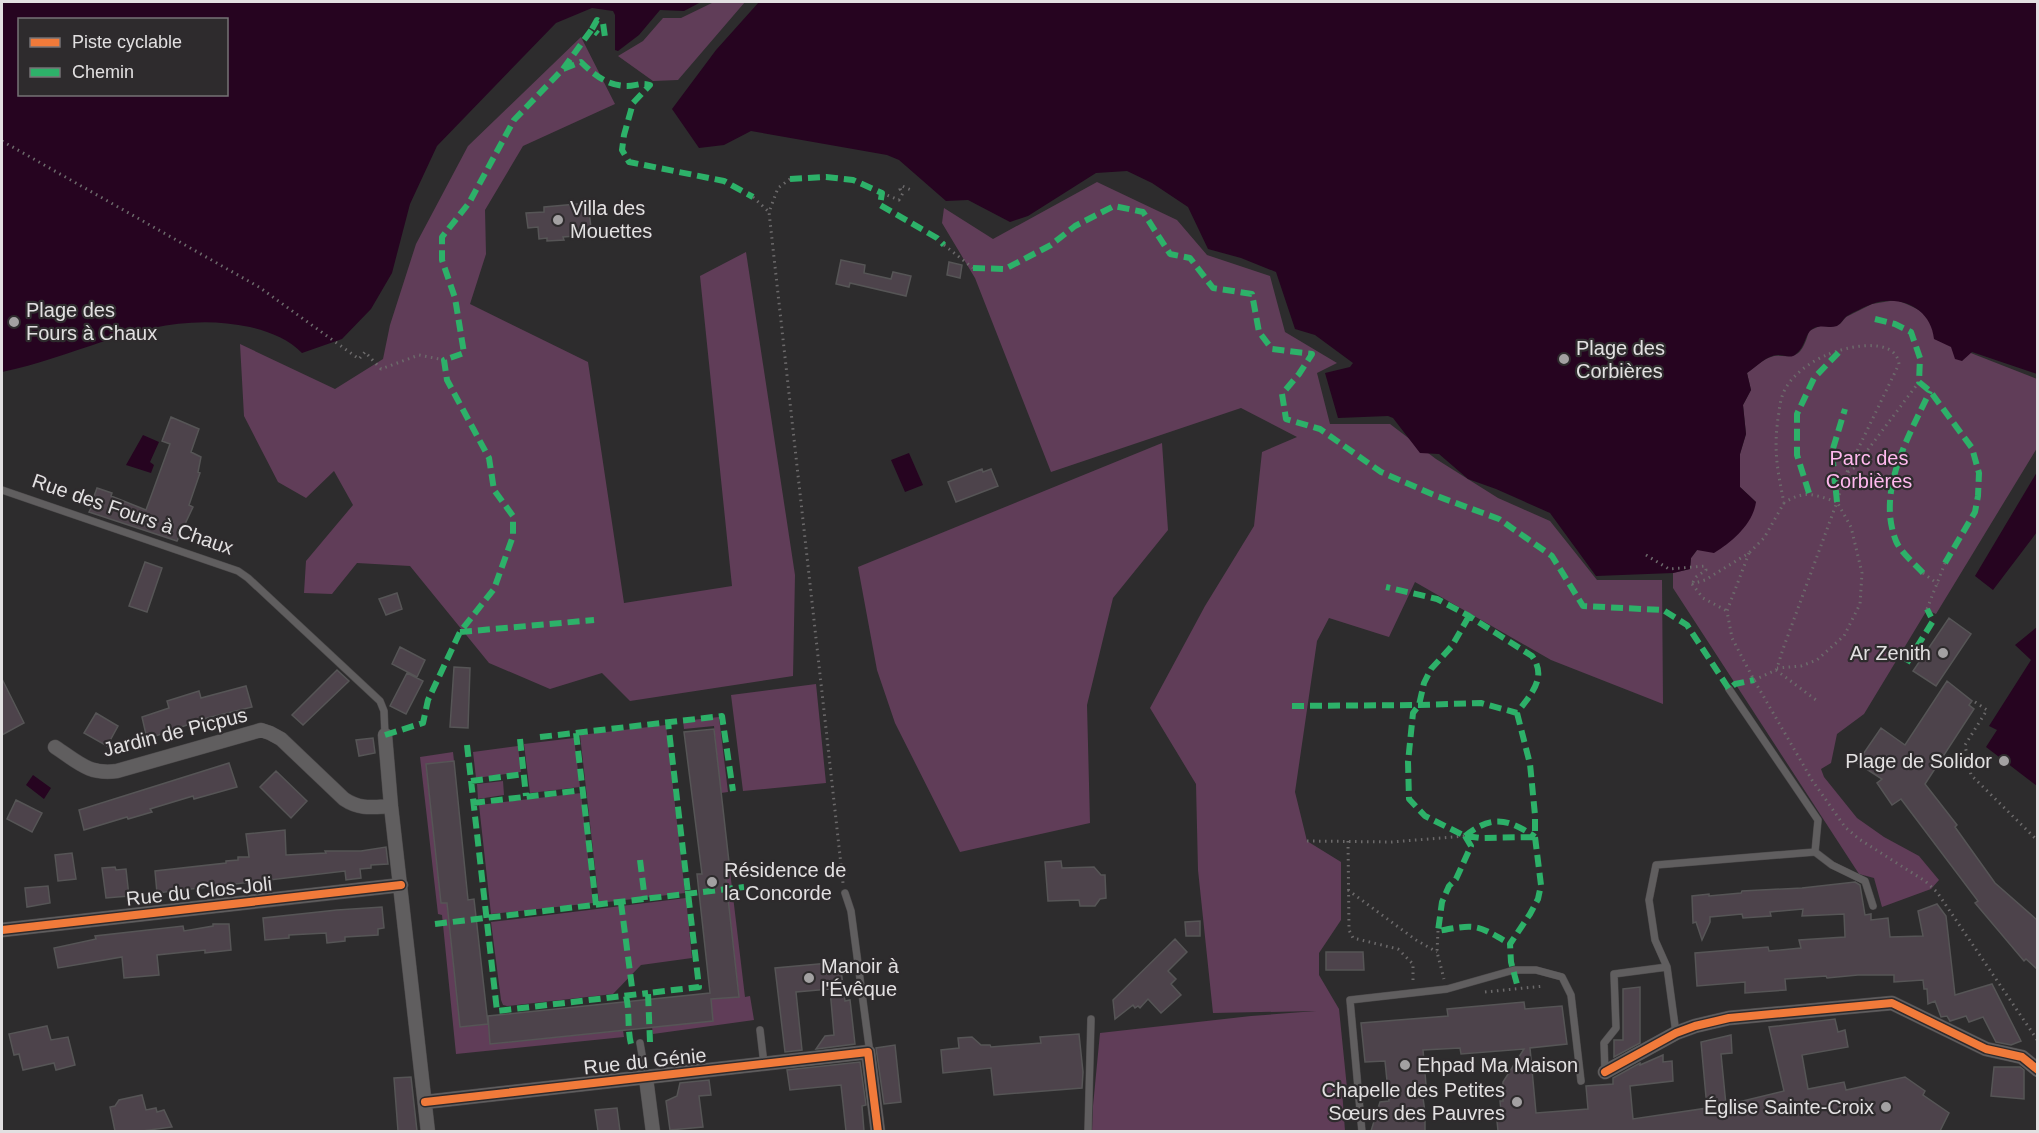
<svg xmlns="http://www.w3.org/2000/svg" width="2039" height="1133" font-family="Helvetica,sans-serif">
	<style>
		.green { fill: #603d58 }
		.water { fill: #260420; fill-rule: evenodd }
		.building { fill: #4d434b; stroke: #565556; stroke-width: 1.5 }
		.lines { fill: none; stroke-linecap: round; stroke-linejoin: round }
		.lane-casing { stroke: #4b494a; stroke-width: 8 }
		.street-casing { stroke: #4b494a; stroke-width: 15 }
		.path { stroke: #6c6a6b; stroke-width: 3; stroke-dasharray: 1.5 4.5; stroke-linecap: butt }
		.lane { stroke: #605e5f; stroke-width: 7 }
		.street { stroke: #605e5f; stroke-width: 14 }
		.quiet { stroke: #2db169; stroke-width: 6; stroke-dasharray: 12 6; stroke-linecap: butt }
		.cycleway-casing { stroke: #2e2b2d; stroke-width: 11 }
		.cycleway { stroke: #f17a3a; stroke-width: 8 }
		.poi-dot { fill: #a3a1a2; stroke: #2e2b2d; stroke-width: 2 }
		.labels { text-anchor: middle; stroke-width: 4.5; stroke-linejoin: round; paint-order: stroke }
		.poi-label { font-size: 20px; fill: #e2e0e1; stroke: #2e2b2d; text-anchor: start }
		.park-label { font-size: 20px; fill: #ffb9ee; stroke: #2e2b2d }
		.street-label { font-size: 20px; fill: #e2e0e1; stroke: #2e2b2d }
	</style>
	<rect width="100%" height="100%" fill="#2d2c2d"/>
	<!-- green -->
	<path class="green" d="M714 2H745L678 80 653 81 618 56 643 41 663 18H681Z
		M581 37 615 104 523 146 485 210 486 254 470 304 588 362 624 603 732 586 700 276 746 252 795 575 793 676 630 701 602 673 550 689 489 663 410 566 357 563 332 594 304 593 306 561 353 505 334 471 306 498 278 482 244 416 240 344 335 389 383 359 390 325 416 244 468 146Z
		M1097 182 1177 220 1207 255 1270 276 1285 332 1337 363 1317 373 1330 424H1390L1436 459 1498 498 1550 521 1597 580H1662L1663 704 1551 660 1415 582 1389 637 1329 618 1317 641 1295 792 1307 841 1341 862V920L1319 953V975L1339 1009 1347 1088 1342 1090 1345 1131H1092L1093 1106 1100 1033 1251 1016 1316 1011 1213 1013 1198 870 1196 784 1150 708 1205 606 1254 526 1262 452 1297 437 1241 408 1051 472 975 278 942 223 944 208 993 239Z
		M1896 300C1918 309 1931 311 1935 339L2037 379V448L1936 614 1927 610 1864 714 1837 734 1831 763 1821 769 1824 777 1857 818 1884 837 1919 856 1939 880 1931 889 1882 907 1874 878 1859 874 1673 588V573L1690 569 1691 558 1697 550 1756 502 1740 487V454L1746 434 1743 405 1751 390 1747 373C1754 368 1762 360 1771 357 1777 354 1783 357 1790 356 1802 356 1806 341 1809 331L1822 325 1829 327 1840 324 1846 317 1872 304Z
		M1162 443 1168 530 1113 598 1087 705 1090 823 960 852 895 723 877 670 858 567Z
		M816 684 826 783 743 791 731 695Z
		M719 717 728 792 721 793 714 726 684 729 683 721Z
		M666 725 685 893 599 903 580 735Z
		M574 738 580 787 530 793 524 744Z
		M518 746 521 772 476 778 473 752Z
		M453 752 454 761 426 764 441 903H447L460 1027 489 1024 491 1044 617 1031 623 1030 624 1037 456 1054 442 915 438 914 420 757Z
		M503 781 504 795 478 799 477 784Z
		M581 793 593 903 491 914 479 805Z
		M725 871H730L745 997 750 996 754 1020 653 1034 652 1027 711 999 739 996Z
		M686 898 692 958 641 965 613 994 507 1006 503 1005 501 1000 491 922Z"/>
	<!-- water -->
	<path class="water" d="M2 2H701L684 11 660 10 639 35 618 51 615 50V15L613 11 592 8 556 23 437 146 410 204 392 273 371 309 342 339 302 353C289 339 268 331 250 327 158 307 87 354 2 372ZM20 20H226V94H20Z
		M759 2H2037V374L1972 352 1962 361 1955 359 1951 347 1934 339C1931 308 1900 294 1872 304 1864 307 1854 312 1847 316 1843 319 1841 324 1837 326 1828 329 1818 323 1810 331 1805 336 1805 347 1796 354 1791 359 1785 355 1778 355 1767 355 1756 367 1747 373L1751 390 1743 405 1746 434 1740 454V487L1756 502C1753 524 1732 542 1714 553L1697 550 1691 558 1690 569 1673 573 1596 576 1550 513 1496 489 1468 479 1439 454 1420 453 1393 418 1388 416 1338 418 1325 373 1350 367 1353 363 1315 335 1295 329 1276 272 1241 258 1208 249 1188 207 1152 183 1127 171 1096 173 1028 216 1010 222 968 200 946 201 899 160 887 155 751 131 724 145 699 148 672 109 716 50Z
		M143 435 159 442 150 462 154 465 151 473 126 465Z
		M909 453 923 485 905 492 891 460Z
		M2037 472V532L1993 590 1975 576Z
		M2037 627V786L1986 747 1997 730 1989 726 2031 660 2015 645Z
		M33 775 51 788 44 799 26 785Z"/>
	<!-- building -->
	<path class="building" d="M588 203 591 228 574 229 575 236 563 237 564 240 547 241V238L539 239 538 227 528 228 526 213 544 212V207Z
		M841 260 865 265 864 273 891 279 893 272 911 276 906 296 850 283 849 287 836 284Z
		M949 262 962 265 960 278 947 275Z
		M171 417 199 429 191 452 201 457 198 472 200 473 189 505 193 507 177 541 89 512 91 508 83 502 93 499 97 488 112 493 111 496 146 510 170 444 162 441Z
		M982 469 983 472 991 469 998 486 956 502 948 482Z
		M145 562 162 568 147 612 129 606Z
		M397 593 402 609 386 615 379 599Z
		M1949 618 1971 634 1936 686 1913 671Z
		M400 647 425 660 417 677 392 664Z
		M454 667 470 668 468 728 450 727Z
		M337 670 349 681 303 725 292 715Z
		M407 673 423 681 406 714 390 706Z
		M2 679 24 723 2 735Z
		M1947 681 1972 701 1969 705 1974 709 1925 784 1957 825 1955 827 1995 883 2037 920V969L2026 959 2024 961 1975 903 1978 901 1901 799 1892 805 1877 783 1882 779 1857 763 1881 728 1905 745Z
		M246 686 252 707 207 718 147 739 142 717 169 708 167 701 199 691 201 698Z
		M96 713 118 726 107 746 84 733Z
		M714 729 730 871H725L739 997 711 999 713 1021 490 1044 488 1016 710 993 697 874H702L684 732Z
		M373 738 375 753 359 756 356 740Z
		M454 761 468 900 474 899 488 1024 460 1027 447 903H441L426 764Z
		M229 763 237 787 194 799 193 796 150 809 152 812 128 819 127 817 84 830 79 810Z
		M276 771 307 801 291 818 260 787Z
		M16 800 42 813 32 832 7 819Z
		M285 830 286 855 326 853 325 851H361L386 847 388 864 371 865V868L360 869 361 878 353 879 346 880 345 871 157 893 155 871 226 863V861L238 860V857H249L246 834Z
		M72 853 76 879 58 881 55 855Z
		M1061 861 1062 868 1094 867 1101 875H1105L1106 898 1100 899 1095 906H1080L1079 900 1048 901 1045 862Z
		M115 867 116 870 126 869 129 896 106 898 102 868Z
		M1855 882 1860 885 1865 915 1871 914V920L1888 918 1890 937 1923 936 1918 911 1937 904 1946 916 1955 995 1992 984 2021 1041 2011 1045 1996 1042 1983 1017 1969 1022 1966 1016 1950 1021 1947 1016 1941 1017 1935 1001 1928 1004 1927 989H1924L1923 980 1894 982V975H1858L1827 978 1826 976 1785 979 1786 990 1745 993V982L1697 986 1695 953 1768 947 1769 951 1801 948 1799 940 1845 937 1844 914 1802 916 1803 909 1770 912 1771 916 1743 918 1742 914 1710 917V922L1702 940 1696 922 1693 923 1692 896 1709 894V896L1741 893 1742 891 1802 888Z
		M48 886 50 903 27 907 25 888Z
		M382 907 384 928 378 929V935L345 937V941L327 943 326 933 289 935V938L265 940 263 918 337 910Z
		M1200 921V936H1186L1185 922Z
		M213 924H229L231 950 205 953V950L157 955 159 975 124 978 122 957 58 968 54 948 96 939 95 936 183 926 184 931 213 926Z
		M1175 939 1187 952 1168 971 1176 979 1171 984 1181 995 1161 1013 1148 999 1140 1008 1138 1006 1135 1008 1133 1005 1115 1019 1113 1000Z
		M1326 952H1363L1364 970H1326Z
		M840 962 845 1001 850 1000 855 1044 816 1049 825 1036 834 1035 830 989 796 992 802 1050 785 1052 775 968Z
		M1640 987V1043L1614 1057V1040H1623V989Z
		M1524 1002 1525 1009 1562 1006 1567 1044 1530 1048 1536 1113 1588 1109 1586 1086 1613 1084V1078L1640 1063V1065L1663 1055V1062L1672 1061 1673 1081 1630 1086 1633 1119 1707 1108 1701 1042 1731 1035 1732 1053 1721 1054 1726 1105 1784 1091 1769 1027 1835 1019 1838 1032 1845 1030 1848 1047 1802 1055 1808 1089 1844 1082 1846 1090 1905 1077 1925 1091 1923 1095 1949 1113 1940 1131H1498L1496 1111H1501L1500 1101H1503V1082L1524 1049 1461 1054 1460 1048 1423 1050 1427 1096 1423 1098 1425 1112V1131H1371L1380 1102 1389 1101 1385 1061 1365 1062 1361 1023 1448 1016 1447 1009Z
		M47 1026 51 1040 68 1037 75 1065 56 1070 54 1063 23 1070 19 1054 14 1055 9 1034Z
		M1079 1034 1083 1072 1082 1088 994 1095 991 1068 943 1073 941 1050 959 1048 958 1038 972 1037 981 1045H990L991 1047 1041 1043 1040 1037Z
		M895 1045 901 1102 884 1104 876 1048Z
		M860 1062 866 1105 862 1106 864 1131H846L841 1085 790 1090 787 1070Z
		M1994 1067H2020L2024 1070V1099L1991 1096Z
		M411 1077 417 1131H398L394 1078Z
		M709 1080 711 1095 699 1096 703 1127 670 1130 666 1101 677 1096 680 1083Z
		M142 1095 146 1110 156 1108 157 1112 164 1110 172 1127 142 1131H115L110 1107 115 1106 119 1100Z
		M617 1108 620 1131H598L595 1110Z"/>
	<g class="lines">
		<!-- lane casing -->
		<g class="lane-casing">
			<path id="lane" d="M2 490 238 571 248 578 380 701 384 711 385 735
				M1815 852 1832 865 1865 881 1873 906
				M845 893 851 911 869 1046 868 1052
				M760 1030 764 1064
				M1676 1033 1667 967 1655 940 1649 900 1656 865 1815 852 1818 820 1729 689
				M640 1043 646 1078
				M1605 1072 1604 1043 1616 1028 1614 974 1667 967
				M1088 1132 1091 1019
				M1362 1132 1350 1000 1447 989 1514 970H1536L1562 977 1571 995 1581 1081"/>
		</g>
		<!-- street casing -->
		<g class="street-casing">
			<path id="street" d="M385 735 391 806 428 1132
				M55 747C78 762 89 775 117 771L261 730 270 733 281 739 344 799C360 810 374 807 391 806
				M2 930 401 885
				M1605 1072 1676 1033 1695 1026 1729 1018 1892 1003 1986 1049 2022 1057 2038 1070
				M646 1078 653 1132
				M425 1102 868 1052 878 1132"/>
		</g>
		<!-- path -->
		<path class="path" d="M2 141 259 287 359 359 365 352 381 369 419 355 444 360
			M790 179 778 188 769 212 843 883
			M882 193 899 200 903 193 900 189 902 186 911 190
			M753 197 769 212
			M944 245 973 268
			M1848 472 1854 468 1919 382
			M1749 553 1727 611 1732 638 1754 680 1812 780 1845 827 1859 839 1925 881 1937 892 2038 1041
			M1646 555 1669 569 1705 566 1706 570 1696 577 1692 584
			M1923 573 1938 584
			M1692 584 1705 580 1749 553 1764 538 1784 503
			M1692 584 1703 598 1727 611
			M1927 609 1945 563
			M1776 670 1816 700
			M1754 680 1776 670 1777 668 1783 649 1837 502C1815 495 1805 489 1784 503 1777 468 1773 448 1779 412 1780 403 1782 393 1787 386 1795 373 1813 360 1827 355 1844 347 1895 335 1899 364L1844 478 1837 502 1851 527 1862 573 1860 604 1844 636 1817 660 1801 666 1777 668
			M1975 702 1987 710 1965 745 1971 775 2038 841
			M1307 841 1392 842 1465 836
			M1348 841 1349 930 1353 938 1398 949 1413 964V982
			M1348 890 1416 940 1437 952
			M1438 931 1437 952 1444 979
			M1485 992 1544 986"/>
		<!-- lane -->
		<use href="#lane" class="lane"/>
		<!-- street -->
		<use href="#street" class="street"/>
		<!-- quiet -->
		<path class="quiet" d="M592 29 597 20 603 23 605 37
			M563 69 592 29 598 34
			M790 179 826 177 853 180 882 193 880 205 937 238 944 245
			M973 268 1005 269 1051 245 1075 226 1114 206 1143 212 1170 254 1190 258 1213 288 1252 294 1259 332 1272 349 1312 354 1299 374 1282 394 1286 419 1320 429 1381 472 1434 495 1499 519 1552 556 1583 606 1663 610 1687 625 1729 689 1735 684 1754 680
			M1875 319 1895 324 1911 332 1920 358 1919 382 1930 391 1972 448 1979 473 1978 496 1975 512 1945 563
			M1809 493 1797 455V414L1814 378 1841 350
			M1837 502 1832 452 1845 409
			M1923 573C1915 564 1901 553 1896 541 1876 491 1909 436 1930 391
			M1469 616 1452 646 1431 669 1424 683 1419 705 1413 713 1408 762 1409 799 1425 816 1465 836 1480 838 1535 837
			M460 632 594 620
			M1907 663 1933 621 1927 609
			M1292 706 1419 705 1481 703 1517 713C1530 695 1548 678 1532 656L1469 616 1437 599 1386 587
			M1517 713 1530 764 1535 815V837L1541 885 1538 899 1530 914 1510 944 1511 962 1518 988
			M576 733 596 905
			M385 735 423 723 428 700 460 632 494 589 513 536V516L494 490 489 458 447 380 444 360 464 353 455 298 442 260V237L469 203 514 120 563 69 581 62C594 75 608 86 627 86 636 86 641 82 650 85L633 103 624 135 622 150 629 162 724 181 753 197
			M540 737 722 716 733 791
			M520 739 526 796
			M467 745 497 1011 648 993
			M471 781 524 774
			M473 803 583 790
			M1465 836 1471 846 1456 879 1449 886 1442 902 1438 931C1477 924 1476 924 1510 944
			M1465 836C1491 815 1508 818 1535 837
			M640 860 645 900
			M621 903 633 995
			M435 924 744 887
			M626 996C630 1011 627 1028 631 1044
			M650 1042 648 993 699 987 668 722"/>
		<!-- cycleway casing -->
		<g class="cycleway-casing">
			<path id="cycleway" d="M2 930 401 885
				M1605 1072 1676 1033 1695 1026 1729 1018 1892 1003 1986 1049 2022 1057 2038 1070
				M425 1102 868 1052 878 1132"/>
		</g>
		<!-- cycleway -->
		<use href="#cycleway" class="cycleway"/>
	</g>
	<!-- markers -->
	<g class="poi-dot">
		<circle cx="558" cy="220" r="6"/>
		<circle cx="14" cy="322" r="6"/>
		<circle cx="1564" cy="359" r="6"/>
		<circle cx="1943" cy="653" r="6"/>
		<circle cx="2004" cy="761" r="6"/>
		<circle cx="712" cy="882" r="6"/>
		<circle cx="809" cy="978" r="6"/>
		<circle cx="1405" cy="1065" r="6"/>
		<circle cx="1517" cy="1102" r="6"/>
		<circle cx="1886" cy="1107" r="6"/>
	</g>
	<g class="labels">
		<!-- poi labels -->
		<g class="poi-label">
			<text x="570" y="215">Villa des<tspan x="570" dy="23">Mouettes</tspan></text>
			<text x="26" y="317">Plage des<tspan x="26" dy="23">Fours à Chaux</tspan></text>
			<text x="1576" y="355">Plage des<tspan x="1576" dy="23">Corbières</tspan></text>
			<text x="1931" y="660" text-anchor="end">Ar Zenith</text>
			<text x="1992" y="768" text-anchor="end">Plage de Solidor</text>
			<text x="724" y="877">Résidence de<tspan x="724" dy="23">la Concorde</tspan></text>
			<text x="821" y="973">Manoir à<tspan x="821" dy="23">l'Évêque</tspan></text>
			<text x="1417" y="1072">Ehpad Ma Maison</text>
			<text x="1505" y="1097" text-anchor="end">Chapelle des Petites<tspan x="1505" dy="23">Sœurs des Pauvres</tspan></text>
			<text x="1874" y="1114" text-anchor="end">Église Sainte-Croix</text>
		</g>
		<!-- park labels -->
		<g class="park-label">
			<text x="1869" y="465">Parc des<tspan x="1869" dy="23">Corbières</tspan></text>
		</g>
		<!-- street labels -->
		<g class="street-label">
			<text transform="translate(133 514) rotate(19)" y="7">Rue des Fours à Chaux</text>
			<text transform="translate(175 732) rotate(-14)" y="7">Jardin de Picpus</text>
			<text transform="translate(199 891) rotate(-6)" y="7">Rue du Clos-Joli</text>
			<text transform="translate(645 1061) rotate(-6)" y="7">Rue du Génie</text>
		</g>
	</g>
	<!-- border -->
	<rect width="2039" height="1133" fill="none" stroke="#e2e0e1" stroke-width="6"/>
	<!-- legend -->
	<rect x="18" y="18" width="210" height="78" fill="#2e2b2d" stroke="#767375" stroke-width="1.5"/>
	<rect x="30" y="38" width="30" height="9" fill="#f17a3a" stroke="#767375" stroke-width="1.5"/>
	<text x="72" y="48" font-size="18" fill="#e2e0e1">Piste cyclable</text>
	<rect x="30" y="68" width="30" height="9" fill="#2db169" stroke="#767375" stroke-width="1.5"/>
	<text x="72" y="78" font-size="18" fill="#e2e0e1">Chemin</text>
</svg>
